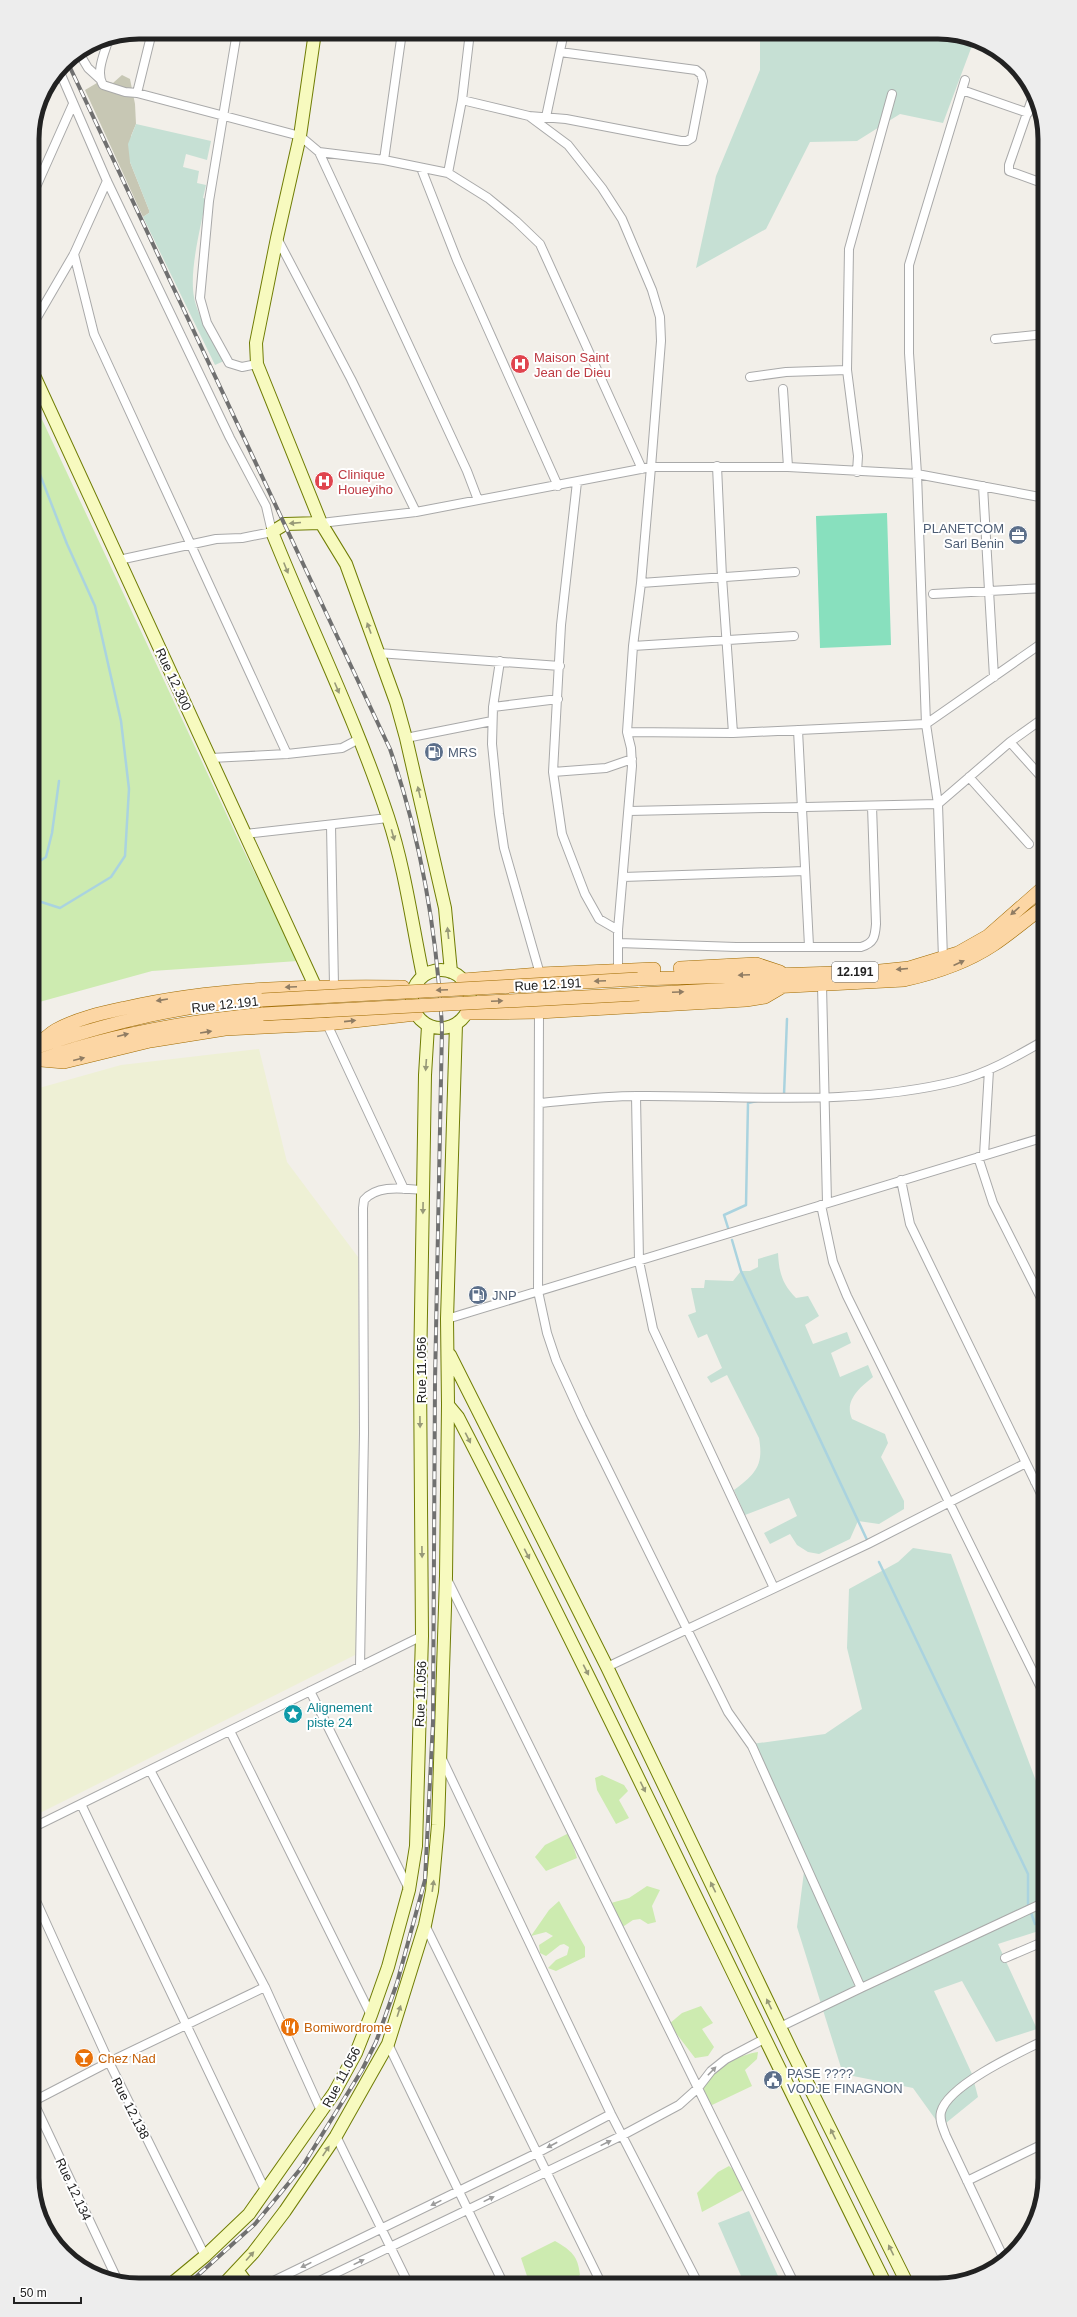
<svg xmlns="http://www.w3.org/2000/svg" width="1077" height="2317" font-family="Arial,sans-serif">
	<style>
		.construction { fill: #c7c7b4 }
		.farmland { fill: #eef0d5 }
		.grass { fill: #cdebb0 }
		.wetland { fill: #c6e0d4 }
		.pitch { fill: #88e0be }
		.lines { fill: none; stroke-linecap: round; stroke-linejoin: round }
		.stream { stroke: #aad3df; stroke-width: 2.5 }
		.street-casing { stroke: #a9a9a9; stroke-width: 10 }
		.secondary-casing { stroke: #707d05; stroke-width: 14 }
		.primary-casing { stroke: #a06b00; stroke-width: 14 }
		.street { stroke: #fff; stroke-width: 8 }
		.secondary { stroke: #f7fabf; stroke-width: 12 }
		.primary { stroke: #fcd6a4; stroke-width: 13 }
		.rail-casing { stroke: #707070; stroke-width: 4 }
		.rail { stroke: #fff; stroke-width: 2.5; stroke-dasharray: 8; stroke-linecap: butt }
		.primary-bridge-casing { stroke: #a06b00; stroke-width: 14; stroke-linecap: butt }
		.primary-bridge { stroke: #fcd6a4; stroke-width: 13 }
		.oneway { fill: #979978 }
		.oneway2 { fill: #8f7c63 }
		.oneway3 { fill: #9c9c9c }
		.labels { text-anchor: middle; stroke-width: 4; stroke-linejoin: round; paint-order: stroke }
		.shield { fill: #fff; stroke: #646464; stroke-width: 1 }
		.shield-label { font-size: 12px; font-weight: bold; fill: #222 }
		.health-label { font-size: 13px; fill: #be3a42; stroke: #fff; text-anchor: start }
		.service-label { font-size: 13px; fill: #4e5e75; stroke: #fff; text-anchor: start }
		.street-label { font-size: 13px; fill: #222; stroke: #fff }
		.culture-label { font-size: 13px; fill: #0d838f; stroke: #fff; text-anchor: start }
		.food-label { font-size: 13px; fill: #c56008; stroke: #fff; text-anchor: start }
		.rim { fill: none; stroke: #222; stroke-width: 5 }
	</style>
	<rect width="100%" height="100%" fill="#f2efe9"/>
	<!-- construction -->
	<path class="construction" d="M122 75 130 79 135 104 136 124 131 136 130 162 149 210V213L143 217 85 90 102 80 113 83Z"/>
	<!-- farmland -->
	<path class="farmland" d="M259 1049 287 1162 358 1257 359 1653 32 1817V1090L121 1065Z"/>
	<!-- grass -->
	<path class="grass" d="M32 398 239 841 298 961 152 971 32 1004Z
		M602 1775 624 1785 628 1791 619 1800 629 1818 616 1824 597 1790 595 1778Z
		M569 1833 577 1858 546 1871 535 1857 545 1845Z
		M647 1886 660 1890 652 1906 656 1922 648 1924 640 1919 633 1920 621 1928 611 1903 629 1898Z
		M559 1901 585 1947V1957L556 1971 548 1968 556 1960 567 1955 569 1947 564 1944 560 1945 546 1956 540 1953 539 1945 553 1936 546 1932 531 1936 549 1910Z
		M701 2006 713 2023 702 2029 714 2047 708 2056 695 2058 669 2024 682 2013Z
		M758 2052 757 2059 745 2070 752 2086 712 2105 702 2098C702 2095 701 2090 701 2086 704 2069 743 2054 758 2052Z
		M729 2166 746 2181 745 2189 702 2212 697 2193 718 2172Z
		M555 2241C572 2251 578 2256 580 2275L568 2285H530L521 2258Z"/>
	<!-- wetland -->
	<path class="wetland" d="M760 32H945L973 43 943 123 900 114 857 141 810 142 766 229 696 268 716 176 760 70Z
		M136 124 211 141 207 160 186 154 183 167 199 171 197 183 206 185 203 198 206 199C201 227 189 269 194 297 197 315 215 345 224 361L215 365 143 217 149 213V210L130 162 128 144Z
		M778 1253C779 1272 782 1284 796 1298L808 1296 819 1316 805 1325 813 1344 847 1332 851 1343 831 1353 840 1377 868 1365 873 1377C859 1388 844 1401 852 1419L885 1434 888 1443 881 1457 904 1501V1509L879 1524 858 1521 850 1539 819 1554 808 1552 797 1545 790 1534 770 1544 764 1533 797 1516 789 1498 745 1515 734 1490C755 1474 764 1466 759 1438L727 1375 711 1383 707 1377 722 1368 707 1334 698 1338 688 1315 696 1312 691 1288H704L705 1280 733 1281 741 1271H750L758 1267V1259Z
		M913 1548 951 1554 1045 1805V1929L998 1944 1037 2029 996 2042 962 1981 934 1991 972 2074 978 2097 941 2127 913 2088 843 2074 797 1927 806 1856 752 1744 825 1734 862 1709 847 1648 849 1589 898 1562Z
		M749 2211 782 2285H745L718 2223Z"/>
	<!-- pitch -->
	<path class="pitch" d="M887 513 891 645 820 648 816 516Z"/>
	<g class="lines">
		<!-- stream -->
		<path class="stream" d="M32 866 46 857 52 833 59 781
			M32 899 60 908 111 877 125 856 129 789 121 721 95 606 67 544 32 454
			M784 1095 787 1019
			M729 1231 724 1215 746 1205 748 1103 757 1101
			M732 1240 741 1271 868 1542
			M879 1562 1028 1874V1904L1035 1924 1045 1919"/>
		<!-- street casing -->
		<g class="street-casing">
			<path id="street" d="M237 32 209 201 200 298 207 323 229 363 242 367 257 364
				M109 38C105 52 95 72 103 85L125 92 137 93 300 136 319 152 384 160 448 173 488 198 516 221 540 244 642 469
				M79 53 88 68 100 79
				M59 70 107 181 230 438 266 506 272 532 242 538 216 539 119 560
				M962 90 1028 113
				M137 93 152 32
				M1033 96 1009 165V171L1045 184
				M462 100 529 116 566 119 681 141H687L692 138 703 81 701 74 696 70 560 52
				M546 117 564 32
				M319 152 467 471 478 500
				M384 160 402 32
				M421 168 457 260 558 486
				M448 173 462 100 470 32
				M32 196 73 104
				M277 238 351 379 416 512
				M74 254 94 334 287 754
				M32 326 74 254 107 181
				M1040 334 1045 368
				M995 339 1045 334
				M750 377 786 372 847 370
				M783 389 788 467
				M717 466 722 577 733 733
				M857 472 858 456 847 370 849 249 892 94
				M577 482 561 625 553 772 562 834 585 894 599 919 618 930
				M983 486 994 677
				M321 523 416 512 651 467 661 341 660 317 652 290 622 219 602 188 568 145 529 116
				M641 583 795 572
				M933 594 1045 588
				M633 646 794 636
				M378 653 560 666
				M500 661 493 707 492 744 499 814 504 848 540 974
				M493 707 558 699
				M798 730 809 946
				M627 732 733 733 926 724 1045 641
				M406 738 492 721
				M1010 742 1045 781
				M211 758 287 754 342 748 359 739
				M553 772 606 768 632 759
				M969 777 1029 844
				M629 811 938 804 1010 742 1045 717
				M331 825 334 986
				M245 834 388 818
				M623 877 805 871
				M619 943 736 947H861C874 943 875 937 876 924L872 806
				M943 959 938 804 926 724 917 474 909 353V265L965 80
				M618 971V930L632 766 631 748 627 732 633 646 641 583 651 467H788L917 474 1045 498
				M822 985 827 1203
				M539 1012 538 1291 547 1333 556 1360 582 1417 728 1712 752 1746 861 1988 780 2027
				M327 1024 404 1189
				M636 1096 639 1261 653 1329 774 1588
				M540 1103C572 1100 605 1096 637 1096 744 1095 852 1107 957 1081 988 1073 1017 1056 1045 1040
				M984 1155 989 1070
				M978 1157 993 1203 1045 1306
				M901 1180 910 1224 1045 1502
				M821 1205 833 1262 847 1296 1045 1696
				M447 1319 1045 1137
				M1035 1482 1045 1477
				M447 1579 795 2285
				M360 1667 364 1433 363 1208 364 1200C378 1184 404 1189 423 1190
				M607 1667 868 1544 1026 1463
				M310 1691 409 1889
				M230 1731 371 2015
				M442 1759 611 2114 699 2285
				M150 1770 265 1987 322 2113
				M81 1804 266 2192
				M32 1828 422 1636
				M32 1892 109 2062 205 2256
				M425 1925 602 2285
				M1005 1958 1045 1941
				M861 1988 1045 1902
				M388 2044 504 2285
				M32 2099 117 2279
				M32 2102 109 2062 265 1987
				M336 2136 409 2285
				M967 2181 1045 2143
				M1005 2261 946 2136C943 2128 939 2120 941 2112 948 2085 1020 2052 1045 2040
				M265 2285 537 2153 611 2114
				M311 2285 623 2135 679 2105 698 2088 711 2071 726 2059 764 2039"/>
		</g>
		<!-- secondary casing -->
		<g class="secondary-casing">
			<path id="secondary" d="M315 32 300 136 277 238 256 343 257 364 321 523 346 564 396 702 406 738 445 908 451 972
				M32 371 315 986
				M321 523 285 524 272 532C310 627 356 720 388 817 405 869 412 923 423 976
				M412 999a29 29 0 1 1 58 0a29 29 0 1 1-58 0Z
				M450 1355 607 1667 793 2054 908 2285
				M448 1405 458 1417C606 1704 742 1996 886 2285
				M237 2270 248 2285
				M170 2285 205 2256 249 2214 334 2093 356 2053 371 2015 388 1967 409 1890 416 1846 422 1636 420 1372 425 1075 428 1026
				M223 2285 253 2253 285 2211 336 2136 388 2044 425 1925 432 1891 438 1825 446 1576 448 1405 447 1319 456 1024"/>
		</g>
		<!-- primary casing -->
		<g class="primary-casing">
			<path id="primary" d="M680 968 756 964 780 972
				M638 979 870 972 909 968 958 953 988 936 1045 886
				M463 980 540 974 654 969
				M639 994 904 980C935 973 966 963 993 945 1011 933 1028 918 1045 906
				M467 1013 539 1012 746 1000 765 997 782 987
				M40 1046C113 1022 185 1004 262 1000
				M36 1047C42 1041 49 1034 56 1030 78 1018 102 1013 125 1008 217 987 310 986 403 987
				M43 1059C114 1034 188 1021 263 1014
				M41 1060 64 1062 150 1041 225 1029 327 1024 416 1014"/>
		</g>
		<!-- street -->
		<use href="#street" class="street"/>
		<!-- secondary -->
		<use href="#secondary" class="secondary"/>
		<!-- primary -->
		<use href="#primary" class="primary"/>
		<!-- rail casing -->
		<g class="rail-casing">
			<path id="rail" d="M67 61 390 749C421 839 437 934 442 1028L435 1382 433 1722 425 1880 397 1983 376 2042 362 2070 302 2167 255 2224 187 2285"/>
		</g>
		<!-- rail -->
		<use href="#rail" class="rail"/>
		<!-- primary-bridge casing -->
		<g class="primary-bridge-casing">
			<path id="primary-bridge" d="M262 1000 638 979
				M263 1014 639 994"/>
		</g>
		<!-- primary-bridge -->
		<use href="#primary-bridge" class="primary-bridge"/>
	</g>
	<!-- one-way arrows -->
	<defs><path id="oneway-solid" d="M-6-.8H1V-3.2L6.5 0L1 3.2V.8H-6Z"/></defs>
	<g class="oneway">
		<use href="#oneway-solid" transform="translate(295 523) rotate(175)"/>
		<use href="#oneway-solid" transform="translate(286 568) rotate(68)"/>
		<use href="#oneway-solid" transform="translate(369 628) rotate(-110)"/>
		<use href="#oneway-solid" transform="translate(337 688) rotate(67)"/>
		<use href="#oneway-solid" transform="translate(419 792) rotate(-103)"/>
		<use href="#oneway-solid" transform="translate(393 835) rotate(74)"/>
		<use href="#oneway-solid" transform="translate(448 933) rotate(-96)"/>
		<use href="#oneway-solid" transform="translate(426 1065) rotate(94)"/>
		<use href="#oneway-solid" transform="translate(423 1208) rotate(91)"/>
		<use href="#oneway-solid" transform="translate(420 1422) rotate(89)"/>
		<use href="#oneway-solid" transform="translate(468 1438) rotate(63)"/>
		<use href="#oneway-solid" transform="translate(422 1552) rotate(89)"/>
		<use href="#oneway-solid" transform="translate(527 1554) rotate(63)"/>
		<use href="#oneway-solid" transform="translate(586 1670) rotate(63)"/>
		<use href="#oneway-solid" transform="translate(643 1787) rotate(64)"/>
		<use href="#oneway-solid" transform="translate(433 1886) rotate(-82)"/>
		<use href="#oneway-solid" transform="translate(713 1887) rotate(-116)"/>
		<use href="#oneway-solid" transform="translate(769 2004) rotate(-116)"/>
		<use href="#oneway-solid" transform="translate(399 2011) rotate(-72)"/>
		<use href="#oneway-solid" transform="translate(833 2134) rotate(-116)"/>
		<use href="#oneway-solid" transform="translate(326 2151) rotate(-56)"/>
		<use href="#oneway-solid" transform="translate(891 2250) rotate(-116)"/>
		<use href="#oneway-solid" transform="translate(250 2256) rotate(-48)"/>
	</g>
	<g class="oneway2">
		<use href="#oneway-solid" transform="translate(1015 911) rotate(138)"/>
		<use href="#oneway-solid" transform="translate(959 963) rotate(-24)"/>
		<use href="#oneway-solid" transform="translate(902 969) rotate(175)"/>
		<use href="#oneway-solid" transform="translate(744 975) rotate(178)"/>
		<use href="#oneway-solid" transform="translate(600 981) rotate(177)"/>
		<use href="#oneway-solid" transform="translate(291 987) rotate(177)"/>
		<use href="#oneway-solid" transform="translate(442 990) rotate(177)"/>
		<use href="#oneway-solid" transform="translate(678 992) rotate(-3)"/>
		<use href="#oneway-solid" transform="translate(162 1000) rotate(171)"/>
		<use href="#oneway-solid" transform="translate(497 1001) rotate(-3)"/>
		<use href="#oneway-solid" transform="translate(350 1021) rotate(-6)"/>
		<use href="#oneway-solid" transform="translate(206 1032) rotate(-9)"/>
		<use href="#oneway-solid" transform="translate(123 1035) rotate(-14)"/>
		<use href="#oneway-solid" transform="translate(79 1059) rotate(-14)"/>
	</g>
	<g class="oneway3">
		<use href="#oneway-solid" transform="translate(712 2071) rotate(-46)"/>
		<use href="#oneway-solid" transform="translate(606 2143) rotate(-26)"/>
		<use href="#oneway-solid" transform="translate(552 2145) rotate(152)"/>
		<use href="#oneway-solid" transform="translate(489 2199) rotate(-26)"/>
		<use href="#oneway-solid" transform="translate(436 2203) rotate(154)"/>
		<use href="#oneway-solid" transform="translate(359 2262) rotate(-26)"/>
		<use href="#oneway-solid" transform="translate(306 2265) rotate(154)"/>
	</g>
	<!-- icons -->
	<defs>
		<g id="hospital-disc" transform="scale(1)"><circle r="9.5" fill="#e0444e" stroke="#fff"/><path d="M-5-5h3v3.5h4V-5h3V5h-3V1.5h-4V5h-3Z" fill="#fff"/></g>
		<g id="office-disc" transform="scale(1)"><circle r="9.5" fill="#5c6f8a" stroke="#fff"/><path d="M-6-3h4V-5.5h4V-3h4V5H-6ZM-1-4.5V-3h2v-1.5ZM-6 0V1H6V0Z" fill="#fff"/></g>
		<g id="fuel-disc" transform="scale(1)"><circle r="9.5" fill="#5c6f8a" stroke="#fff"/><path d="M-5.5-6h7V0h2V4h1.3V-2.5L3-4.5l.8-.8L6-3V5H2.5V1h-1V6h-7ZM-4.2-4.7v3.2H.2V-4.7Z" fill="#fff"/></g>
		<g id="sight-disc" transform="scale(1)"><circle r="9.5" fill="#0f9aa8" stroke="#fff"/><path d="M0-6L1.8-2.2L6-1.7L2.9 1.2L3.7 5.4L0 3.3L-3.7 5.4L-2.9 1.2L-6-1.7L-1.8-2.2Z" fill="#fff"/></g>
		<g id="restaurant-disc" transform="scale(1)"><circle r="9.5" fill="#e8710a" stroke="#fff"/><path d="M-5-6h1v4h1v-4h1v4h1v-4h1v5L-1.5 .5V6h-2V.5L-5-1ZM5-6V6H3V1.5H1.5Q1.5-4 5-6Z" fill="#fff"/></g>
		<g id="bar-disc" transform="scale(1)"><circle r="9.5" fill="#e8710a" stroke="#fff"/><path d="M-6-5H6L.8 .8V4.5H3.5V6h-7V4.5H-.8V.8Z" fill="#fff"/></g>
		<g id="civic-disc" transform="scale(1)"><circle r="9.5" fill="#5c6f8a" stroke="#fff"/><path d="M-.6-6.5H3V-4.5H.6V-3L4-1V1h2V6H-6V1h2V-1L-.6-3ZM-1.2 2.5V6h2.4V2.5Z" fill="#fff"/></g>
	</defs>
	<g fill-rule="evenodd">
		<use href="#hospital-disc" x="520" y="364"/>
		<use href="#hospital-disc" x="324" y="481"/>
		<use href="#office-disc" x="1018" y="535"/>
		<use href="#fuel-disc" x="434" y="752"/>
		<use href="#fuel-disc" x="478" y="1295"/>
		<use href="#sight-disc" x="293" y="1714"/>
		<use href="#restaurant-disc" x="290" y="2027"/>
		<use href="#bar-disc" x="84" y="2058"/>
		<use href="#civic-disc" x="773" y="2080"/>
	</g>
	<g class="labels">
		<!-- shield labels -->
		<rect class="shield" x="832" y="962" width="46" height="20" rx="3"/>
		<g class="shield-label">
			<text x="855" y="976">12.191</text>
		</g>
		<!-- health labels -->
		<g class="health-label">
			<text x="534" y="362">Maison Saint<tspan x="534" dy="15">Jean de Dieu</tspan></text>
			<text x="338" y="479">Clinique<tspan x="338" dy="15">Houeyiho</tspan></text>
		</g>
		<!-- service labels -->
		<g class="service-label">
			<text x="1004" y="533" text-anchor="end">PLANETCOM<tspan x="1004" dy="15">Sarl Benin</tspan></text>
			<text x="448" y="757">MRS</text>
			<text x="492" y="1300">JNP</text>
			<text x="787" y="2078">PASE ????<tspan x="787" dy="15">VODJE FINAGNON</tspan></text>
		</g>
		<!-- street labels -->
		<g class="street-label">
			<text transform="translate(174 679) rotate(65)" y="5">Rue 12.300</text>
			<text transform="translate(548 984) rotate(-3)" y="5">Rue 12.191</text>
			<text transform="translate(225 1004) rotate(-6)" y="5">Rue 12.191</text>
			<text transform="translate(421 1370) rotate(-90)" y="5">Rue 11.056</text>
			<text transform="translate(420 1694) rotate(-88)" y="5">Rue 11.056</text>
			<text transform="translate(341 2077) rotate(-62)" y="5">Rue 11.056</text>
			<text transform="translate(131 2108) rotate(63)" y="5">Rue 12.138</text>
			<text transform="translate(74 2189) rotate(65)" y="5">Rue 12.134</text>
		</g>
		<!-- culture labels -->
		<g class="culture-label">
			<text x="307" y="1712">Alignement<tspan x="307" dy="15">piste 24</tspan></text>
		</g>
		<!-- food labels -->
		<g class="food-label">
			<text x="304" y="2032">Bomiwordrome</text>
			<text x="98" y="2063">Chez Nad</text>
		</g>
	</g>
	<!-- crop -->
	<path d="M0 0H1077V2317H0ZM139 39H938A100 100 0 0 1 1038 139V2178A100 100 0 0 1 938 2278H139A100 100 0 0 1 39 2178V139A100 100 0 0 1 139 39Z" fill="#ededed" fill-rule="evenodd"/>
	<path class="rim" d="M139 39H938A100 100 0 0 1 1038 139V2178A100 100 0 0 1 938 2278H139A100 100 0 0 1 39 2178V139A100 100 0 0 1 139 39Z"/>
	<!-- scale -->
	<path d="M14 2297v6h67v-6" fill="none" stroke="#222222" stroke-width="2"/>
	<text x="20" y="2297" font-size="12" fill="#222222" stroke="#ffffff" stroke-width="3" paint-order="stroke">50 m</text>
</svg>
